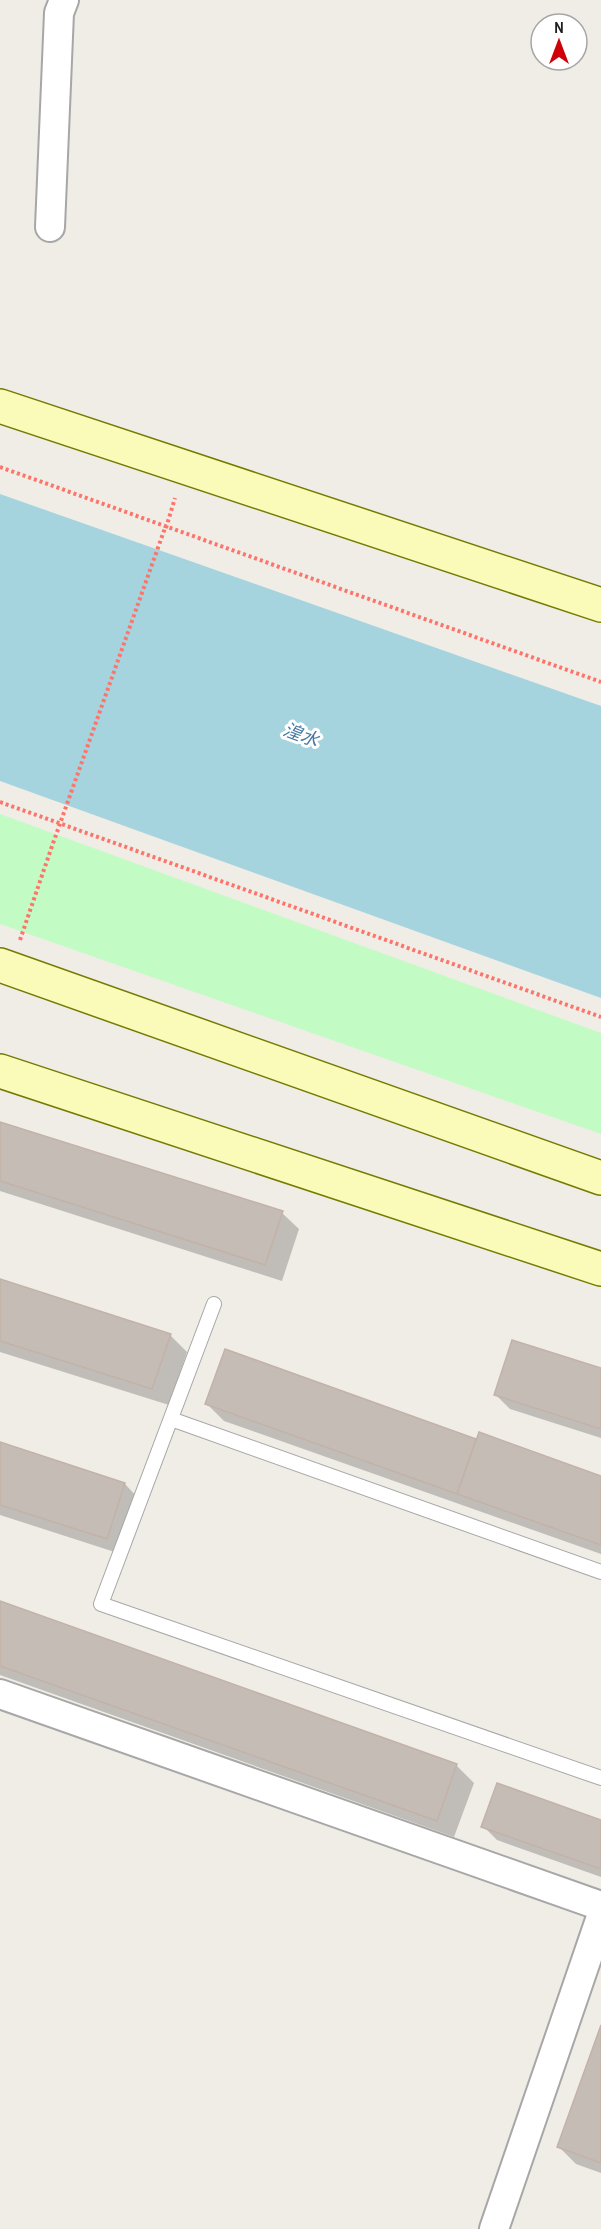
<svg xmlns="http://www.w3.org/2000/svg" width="601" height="2229" font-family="'Archivo Narrow','Noto Sans SC',sans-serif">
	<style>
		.park { fill: #c3fbc5 }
		.water { fill: #a5d4df }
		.shadow { fill: #0003 }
		.building { fill: #c5bcb5; stroke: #c3b2a8; stroke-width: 1.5 }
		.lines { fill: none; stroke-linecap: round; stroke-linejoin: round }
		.lane-casing { stroke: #a7a7a7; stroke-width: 16 }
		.street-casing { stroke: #a7a7a7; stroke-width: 32 }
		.secondary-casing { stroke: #737b02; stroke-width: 36 }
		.path { stroke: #fd746a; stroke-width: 4; stroke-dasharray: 3 3; stroke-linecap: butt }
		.lane { stroke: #fff; stroke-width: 14 }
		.street { stroke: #fff; stroke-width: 28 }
		.secondary { stroke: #fafbb9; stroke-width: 33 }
		.path-bridge { stroke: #fd746a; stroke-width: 4; stroke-dasharray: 3 3; stroke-linecap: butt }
		.labels { text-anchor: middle; stroke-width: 6; stroke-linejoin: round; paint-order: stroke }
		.water-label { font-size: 18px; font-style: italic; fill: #4377a2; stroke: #fff }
	</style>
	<rect width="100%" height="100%" fill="#f0ede6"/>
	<!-- park -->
	<path class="park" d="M0 814 601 1033V1134L0 924Z"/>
	<!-- water -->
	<path class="water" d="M0 494 601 706V998L0 781Z"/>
	<!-- shadow -->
	<path class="shadow" d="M0 1123 282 1213 299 1229 282 1281 0 1191Z
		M0 1281 170 1335 187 1352 169 1405 0 1352Z
		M226 1351 477 1441 601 1477V1554L224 1421 207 1404Z
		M601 1370V1438L510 1409 496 1395Z
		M0 1444 125 1484 141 1501 124 1555 0 1515Z
		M0 1603 457 1766 474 1783 454 1837 0 1675Z
		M601 1821V1877L497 1840 483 1826Z
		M601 2029V2173L576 2164 559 2147Z"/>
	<!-- building -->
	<path class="building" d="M0 1122 283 1211 265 1265 0 1181Z
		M0 1279 171 1334 152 1389 0 1341Z
		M512 1340 601 1368V1429L494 1395Z
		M225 1349 476 1439 457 1494 205 1404Z
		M479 1432 601 1476V1545L457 1494Z
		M0 1442 125 1483 107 1539 0 1505Z
		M0 1601 457 1764 437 1821 0 1666Z
		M497 1783 601 1820V1869L481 1827Z
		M601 2025V2163L557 2147Z"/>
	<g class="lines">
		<!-- lane casing -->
		<g class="lane-casing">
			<path id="lane" d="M214 1304 101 1604 601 1778
				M171 1419 601 1572"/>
		</g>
		<!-- street casing -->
		<g class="street-casing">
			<path id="street" d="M50 227 59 13 64 0
				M0 1694 601 1906
				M494 2229 601 1917"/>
		</g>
		<!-- secondary casing -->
		<g class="secondary-casing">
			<path id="secondary" d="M0 406 601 605
				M0 965 601 1178
				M0 1071 601 1269"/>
		</g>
		<!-- path -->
		<path class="path" d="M0 467 601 682
			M166 528 175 498
			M0 802 601 1017
			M20 940 51 849"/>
		<!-- lane -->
		<use href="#lane" class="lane"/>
		<!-- street -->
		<use href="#street" class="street"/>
		<!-- secondary -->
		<use href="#secondary" class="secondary"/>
		<!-- path-bridge -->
		<path class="path-bridge" d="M51 849 165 528"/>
	</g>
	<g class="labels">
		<!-- water labels -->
		<g class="water-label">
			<text transform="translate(301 735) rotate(20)" y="6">湟水</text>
		</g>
	</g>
	<!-- north arrow -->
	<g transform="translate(559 42)"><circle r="28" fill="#ffffff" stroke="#a6a6a6" stroke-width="1.5"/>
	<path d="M0-4.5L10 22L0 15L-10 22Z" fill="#cf0008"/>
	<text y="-9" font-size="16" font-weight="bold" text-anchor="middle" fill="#202020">N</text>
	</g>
</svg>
